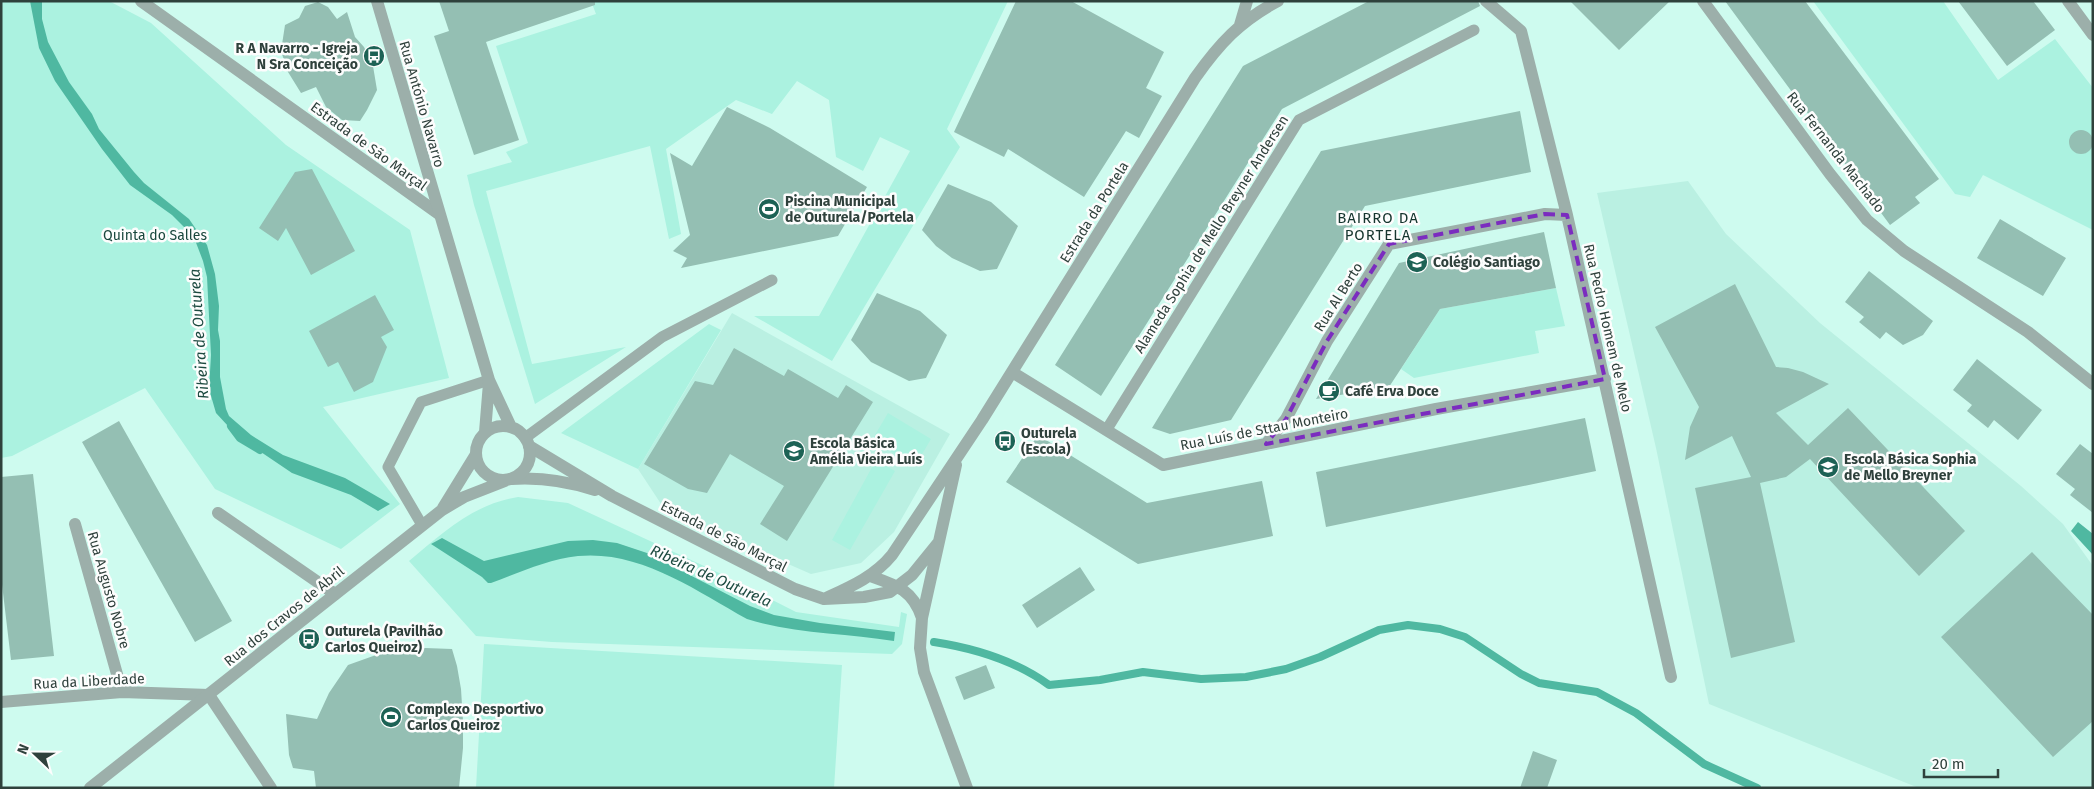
<svg xmlns="http://www.w3.org/2000/svg" width="2094" height="789" font-family="'Fira Sans',sans-serif">
	<style>
		.built { fill: #baf0e2 }
		.green { fill: #abf2e0 }
		.water { fill: #4fb8a1 }
		.lines { fill: none; stroke-linecap: round; stroke-linejoin: round }
		.stream { stroke: #4fb8a1; stroke-width: 8 }
		.building { fill: #94bfb3 }
		.service { stroke: #9cafaa; stroke-width: 11 }
		.minor { stroke: #9cafaa; stroke-width: 12 }
		.tertiary { stroke: #9cafaa; stroke-width: 12 }
		.marked { fill: none; stroke: #7b2cbf; stroke-width: 4; stroke-dasharray: 10 6; stroke-linejoin: round }
		.labels { text-anchor: middle; stroke-width: 5; stroke-linejoin: round; paint-order: stroke }
		.poi-label { font-size: 14px; font-weight: bold; fill: #2f413c; stroke: #fdfdfd; text-anchor: start }
		.street-label { font-size: 14px; fill: #2f413c; stroke: #fdfdfd }
		.park-label { font-size: 14px; fill: #19473d; stroke: #fdfdfd }
		.neighbourhood-label { font-size: 15px; letter-spacing: 1px; fill: #15352e; stroke: #fdfdfd }
		.water-label { font-size: 15px; font-style: italic; fill: #1d4b41; stroke: #fdfdfd }
	</style>
	<rect width="100%" height="100%" fill="#cefbef"/>
	<!-- built -->
	<path class="built" d="M1688 181 1726 234 1820 323 2021 486 2063 524 2093 566V788H1919L1709 704 1656 448 1597 193Z
		M732 313 950 434 894 532 861 563 811 574 665 510 638 469Z"/>
	<!-- green -->
	<path class="green" d="M1 1H109L151 23 286 145 410 230 449 378 323 407 400 504 341 549 215 489 145 388 12 456 1 458Z
		M591 1H1008L947 129 960 147 832 361 754 316H819L910 151 880 137 863 171 836 157 829 100 797 81 772 114 736 100 666 149 681 234 669 239 650 146 486 191 532 364 626 347 535 404 474 205 467 175 512 162 506 152 528 143 496 46 596 14Z
		M1813 1H1943L1998 80 2055 39 2093 88V230L1983 175 1970 197 1955 194Z
		M1556 288 1565 326 1535 331 1539 353 1414 378 1401 369 1440 309Z
		M709 324 721 330 638 469 561 433Z
		M888 413 931 439 915 466 872 440Z
		M876 460 895 471 850 550 832 540Z
		M518 497 568 503 717 572 796 612 899 627 901 612 907 614 902 644 892 654 552 642 476 636 409 561C443 533 473 504 518 497Z
		M484 644 842 665 834 788H476Z"/>
	<!-- water -->
	<path class="water" d="M30 1H42V19L48 42 69 82 92 114 99 129 134 172 144 183 189 219 207 245 215 274 219 306 218 330 220 341V377L226 409 229 416 251 435 283 455 345 478 390 504 378 511 351 495 292 473 255 448 228 426 216 413 209 389 211 355 207 277 203 261 195 240 188 231 172 215 130 185 102 149 55 81 39 48Z
		M2078 522 2093 534V555L2071 531Z
		M442 538 484 561 568 541 593 540 617 543 647 553 750 606 774 615 820 623 895 632 894 641C846 633 794 634 747 619 695 590 640 550 578 556 548 559 519 573 491 583H488L482 577 431 544Z"/>
	<g class="lines">
		<!-- stream -->
		<path class="stream" d="M231 426 240 438 260 450
			M934 642C973 648 1016 661 1049 685L1100 680 1143 672 1201 679 1246 677 1286 669 1320 657 1379 630 1408 625 1440 629 1465 637 1521 674 1539 683 1597 692 1636 713 1704 764 1757 788"/>
	</g>
	<!-- building -->
	<path class="building" d="M439 1H595V5L486 42 519 140 474 155 434 36 449 31Z
		M1016 1H1071L1164 52 1146 88 1162 96 1139 138 1126 131 1084 197 1008 149 1004 157 954 132Z
		M1369 1H1478L1480 6 1282 109 1101 396 1055 365 1243 66Z
		M1570 1H1670L1619 50Z
		M1725 1H1805L1939 179 1915 197 1920 203 1890 225Z
		M1958 1H2033L2055 30 2007 66Z
		M318 2 328 7 337 19 347 12 355 37 364 47 373 66 377 90 367 110 360 121 342 120 326 107 316 87 301 93 288 72 281 51 285 25 299 18 305 6Z
		M727 107 770 128 867 187 838 236 681 268 687 258 673 251 690 235 670 153 692 166Z
		M1520 111 1531 172 1365 206 1231 420 1170 434 1152 428 1321 151Z
		M2069 142a12 12 0 1 1 24 0a12 12 0 1 1-24 0Z
		M312 169 355 251 311 275 286 228 278 241 259 228 295 172Z
		M948 184 991 202 1018 226 997 269 980 271 952 258 936 246 922 230Z
		M2000 219 2066 258 2043 296 1977 258Z
		M1544 232 1556 288 1440 309 1389 387 1316 399 1399 263Z
		M1869 271 1933 321 1923 335 1903 345 1886 332 1880 339 1859 322 1864 317 1845 302Z
		M1735 284 1776 367 1788 368 1803 372 1829 384 1776 413 1808 445 1848 408 1965 531 1919 576 1810 459 1786 477 1760 483 1795 642 1731 658 1695 488 1751 477 1732 436 1685 460 1690 427 1699 407 1655 327Z
		M877 293 920 311 947 335 926 378 909 381 871 362 851 340Z
		M375 295 394 330 381 337 387 347 373 382 354 392 338 362 328 367 309 331Z
		M734 348 784 376 788 369 838 398 846 385 873 402 787 541 760 524 784 486 730 454 707 493 688 489 644 464 695 381 713 385Z
		M1977 359 2042 410 2018 440 1994 420 1988 428 1967 411 1972 405 1953 390Z
		M1585 418 1596 471 1326 527 1316 472Z
		M119 421 232 621 195 642 82 442Z
		M1038 435 1147 503 1262 481 1273 536 1138 564 1006 482Z
		M2080 444 2093 454V513L2070 495 2075 489 2056 474Z
		M33 474 54 656 11 660 1 576V477Z
		M2032 552 2093 615V721L2053 757 1941 637Z
		M1080 567 1095 590 1037 628 1022 605Z
		M425 648 452 649 457 666 461 689 463 721V748L459 788H316L314 771 293 768 289 755 286 714 317 719 329 693 348 665 376 655Z
		M986 665 995 688 964 700 955 677Z
		M1533 751 1557 760 1547 788H1520Z"/>
	<g class="lines">
		<!-- service -->
		<path class="service" d="M1107 429 1299 120 1474 30
			M525 438 662 337 772 280
			M422 525 388 467 421 402 489 380"/>
		<!-- minor -->
		<path class="minor" d="M141 1 439 214
			M1486 1 1521 31 1567 215 1671 677
			M1703 1 1830 174 1867 220 1904 251 2028 332 2093 384
			M2068 1 2093 35
			M1240 25 1247 1
			M1012 372 1163 465 1436 409 1605 379
			M1266 444 1286 419 1327 341 1389 244 1545 214 1567 215
			M529 446 612 496 795 589 824 599 864 597 890 592 912 575 938 543
			M956 465 922 618 920 648 924 672 967 788
			M511 479C540 477 567 481 595 490
			M218 513 335 594
			M75 524 122 692
			M870 576C896 585 913 590 922 618
			M824 599C850 587 874 577 892 555L982 420 1195 78C1219 44 1240 21 1278 1
			M1 702 122 692 209 695 271 788"/>
		<!-- tertiary -->
		<path class="tertiary" d="M377 1 489 380 511 427
			M476 453a27 27 0 1 1 54 0a27 27 0 1 1-54 0Z
			M485 432 489 383
			M443 508 475 456
			M90 788 442 510 464 497 505 481"/>
	</g>
	<!-- marked area -->
	<path class="marked" d="M1545 214 1567 215 1605 379 1266 444 1286 419 1327 341 1389 244Z"/>
	<!-- icons -->
	<defs>
		<g id="bus-disc" transform="scale(1.125)"><circle r="9.5" fill="#1d6255" stroke="#fdfdfd"/><path d="M-5-6H5V4H4V6H2V4H-2V6H-4V4H-5ZM-3.5-4V0h7V-4ZM-3.5 1.2v1.5H-2V1.2ZM2 1.2v1.5H3.5V1.2Z" fill="#fff"/></g>
		<g id="stadium-disc" transform="scale(1.125)"><circle r="9.5" fill="#1d6255" stroke="#fdfdfd"/><path d="M0-5a6.5 5 0 1 0 0 10a6.5 5 0 1 0 0-10ZM-3.5-1.8h7v3.6h-7Z" fill="#fff"/></g>
		<g id="school-disc" transform="scale(1.125)"><circle r="9.5" fill="#1d6255" stroke="#fdfdfd"/><path d="M0-5L7-2L0 1L-7-2ZM-4 1L0 2.5L4 1V4Q0 6-4 4Z" fill="#fff"/></g>
		<g id="cafe-disc" transform="scale(1.125)"><circle r="9.5" fill="#1d6255" stroke="#fdfdfd"/><path d="M-5.5-4.5H6V0H3Q3 3.5 0 3.5H-2.5Q-5.5 3.5-5.5 0ZM3-3.2v2h1.7v-2ZM-6 4.5H4V6H-6Z" fill="#fff"/></g>
	</defs>
	<g fill-rule="evenodd">
		<use href="#bus-disc" x="374" y="56"/>
		<use href="#stadium-disc" x="769" y="209"/>
		<use href="#school-disc" x="1417" y="262"/>
		<use href="#cafe-disc" x="1329" y="391"/>
		<use href="#bus-disc" x="1005" y="441"/>
		<use href="#school-disc" x="794" y="451"/>
		<use href="#school-disc" x="1828" y="467"/>
		<use href="#bus-disc" x="309" y="639"/>
		<use href="#stadium-disc" x="391" y="717"/>
	</g>
	<g class="labels">
		<!-- poi labels -->
		<g class="poi-label">
			<text x="358" y="53" text-anchor="end">R A Navarro - Igreja<tspan x="358" dy="16">N Sra Conceição</tspan></text>
			<text x="785" y="206">Piscina Municipal<tspan x="785" dy="16">de Outurela/Portela</tspan></text>
			<text x="1433" y="267">Colégio Santiago</text>
			<text x="1345" y="396">Café Erva Doce</text>
			<text x="1021" y="438">Outurela<tspan x="1021" dy="16">(Escola)</tspan></text>
			<text x="810" y="448">Escola Básica<tspan x="810" dy="16">Amélia Vieira Luís</tspan></text>
			<text x="1844" y="464">Escola Básica Sophia<tspan x="1844" dy="16">de Mello Breyner</tspan></text>
			<text x="325" y="636">Outurela (Pavilhão<tspan x="325" dy="16">Carlos Queiroz)</tspan></text>
			<text x="407" y="714">Complexo Desportivo<tspan x="407" dy="16">Carlos Queiroz</tspan></text>
		</g>
		<!-- street labels -->
		<g class="street-label">
			<text transform="translate(422 104) rotate(74)" y="5">Rua António Navarro</text>
			<text transform="translate(369 146) rotate(36)" y="5">Estrada de São Marçal</text>
			<text transform="translate(1836 152) rotate(52)" y="5">Rua Fernanda Machado</text>
			<text transform="translate(1094 212) rotate(-58)" y="5">Estrada da Portela</text>
			<text transform="translate(1211 234) rotate(-58)" y="5">Alameda Sophia de Mello Breyner Andersen</text>
			<text transform="translate(1338 297) rotate(-58)" y="5">Rua Al Berto</text>
			<text transform="translate(1608 328) rotate(77)" y="5">Rua Pedro Homem de Melo</text>
			<text transform="translate(1264 429) rotate(-11)" y="5">Rua Luís de Sttau Monteiro</text>
			<text transform="translate(724 536) rotate(27)" y="5">Estrada de São Marçal</text>
			<text transform="translate(109 590) rotate(74)" y="5">Rua Augusto Nobre</text>
			<text transform="translate(284 616) rotate(-39)" y="5">Rua dos Cravos de Abril</text>
			<text transform="translate(89 681) rotate(-3)" y="5">Rua da Liberdade</text>
		</g>
		<!-- park labels -->
		<g class="park-label">
			<text x="155" y="240">Quinta do Salles</text>
		</g>
		<!-- neighbourhood labels -->
		<g class="neighbourhood-label">
			<text x="1378" y="223">BAIRRO DA<tspan x="1378" dy="17">PORTELA</tspan></text>
		</g>
		<!-- water labels -->
		<g class="water-label">
			<text transform="translate(199 334) rotate(-94)" y="5">Ribeira de Outurela</text>
			<text transform="translate(711 576) rotate(24)" y="5">Ribeira de Outurela</text>
		</g>
	</g>
	<!-- border -->
	<rect width="2094" height="789" fill="none" stroke="#2f413c" stroke-width="5"/>
	<!-- north arrow -->
	<g transform="translate(35 754) rotate(292)" stroke="#fdfdfd" stroke-width="4" paint-order="stroke">
	<path d="M0-4L9 19L0 12L-9 19Z" fill="#2f413c"/>
	<text y="-8" font-size="14" font-weight="bold" text-anchor="middle" fill="#2f413c">N</text>
	</g>
	<!-- scale -->
	<path d="M1924 769v8h74v-8" fill="none" stroke="#2f413c" stroke-width="2.5"/>
	<text x="1932" y="769" font-size="15" fill="#2f413c" stroke="#fdfdfd" stroke-width="4" paint-order="stroke">20 m</text>
</svg>
